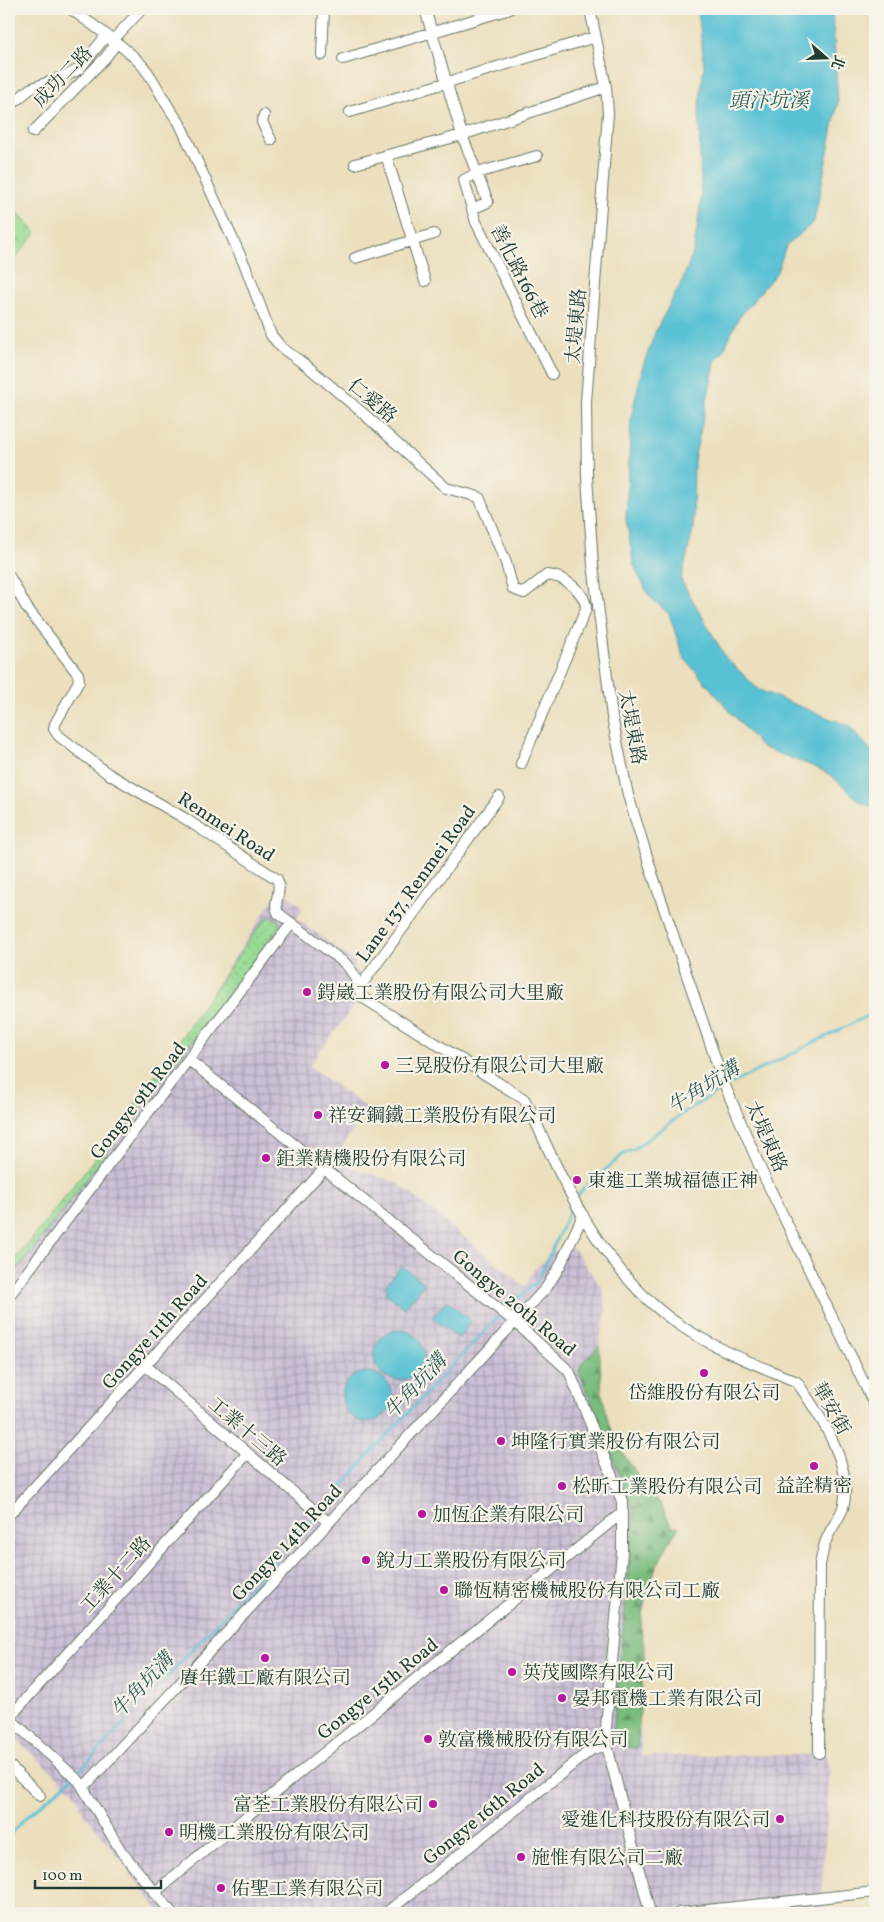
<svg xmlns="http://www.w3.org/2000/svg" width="884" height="1922" font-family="Vollkorn,'Noto Serif TC',serif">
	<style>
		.industrial { fill: url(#industrial-grid) }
		.grass { fill: url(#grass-dots); stroke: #5b8c64 }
		.forest { fill: url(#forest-firs); stroke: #4c7c59 }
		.park { fill: url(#park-crowns); stroke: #5b8c64 }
		.water { fill: #58c1d4; stroke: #3c7f84 }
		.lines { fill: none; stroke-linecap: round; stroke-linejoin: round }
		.stream { stroke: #58c1d4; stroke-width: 2.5 }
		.minor-casing { stroke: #667664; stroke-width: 12 }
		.minor { stroke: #fff; stroke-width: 10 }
		.poi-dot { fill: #b5179e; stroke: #f7f3e8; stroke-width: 2 }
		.labels { text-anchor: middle; stroke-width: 4.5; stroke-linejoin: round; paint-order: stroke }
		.street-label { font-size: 19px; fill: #1f3d34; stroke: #f7f3e8 }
		.poi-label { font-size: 19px; fill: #1f3d34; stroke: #f7f3e8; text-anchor: start }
		.water-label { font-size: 20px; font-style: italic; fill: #2d5e5c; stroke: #f7f3e8 }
	</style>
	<defs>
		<pattern id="industrial-grid" width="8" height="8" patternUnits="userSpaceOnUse" patternTransform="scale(1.25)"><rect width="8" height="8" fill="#cbbfd5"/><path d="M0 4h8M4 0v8" fill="none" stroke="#a49cae"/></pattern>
		<pattern id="grass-dots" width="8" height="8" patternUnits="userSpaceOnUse" patternTransform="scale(1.25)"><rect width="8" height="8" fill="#97dc95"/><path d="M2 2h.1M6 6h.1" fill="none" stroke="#7bb47a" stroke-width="1.8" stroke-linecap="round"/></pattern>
		<pattern id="forest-firs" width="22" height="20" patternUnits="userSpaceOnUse" patternTransform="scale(1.25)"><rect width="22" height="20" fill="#79bc7e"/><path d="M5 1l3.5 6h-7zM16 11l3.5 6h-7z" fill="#639a68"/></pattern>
		<pattern id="park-crowns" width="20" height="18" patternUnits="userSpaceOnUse" patternTransform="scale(1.25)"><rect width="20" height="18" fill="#97dc95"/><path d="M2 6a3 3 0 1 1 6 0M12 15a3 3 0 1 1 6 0" fill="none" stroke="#7bb47a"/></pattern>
	</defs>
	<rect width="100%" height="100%" fill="#f7f3e8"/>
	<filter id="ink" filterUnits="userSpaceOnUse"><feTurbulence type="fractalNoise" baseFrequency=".02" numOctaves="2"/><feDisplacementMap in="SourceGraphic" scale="10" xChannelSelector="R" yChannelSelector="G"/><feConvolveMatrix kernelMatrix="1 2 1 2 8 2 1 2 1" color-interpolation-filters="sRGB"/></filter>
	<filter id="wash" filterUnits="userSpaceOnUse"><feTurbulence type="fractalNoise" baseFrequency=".0096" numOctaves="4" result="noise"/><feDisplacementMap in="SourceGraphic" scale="20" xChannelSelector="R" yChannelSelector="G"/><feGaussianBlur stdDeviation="1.12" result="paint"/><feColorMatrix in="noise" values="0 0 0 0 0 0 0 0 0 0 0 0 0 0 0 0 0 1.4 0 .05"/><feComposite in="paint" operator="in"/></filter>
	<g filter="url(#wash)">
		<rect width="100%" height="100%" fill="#ebdfbd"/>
		<!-- industrial -->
		<path class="industrial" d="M280 889 301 906 302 911 296 918 355 962 354 968 365 991 309 1066 367 1108 333 1161 398 1183 525 1287 534 1270 557 1250 573 1248 602 1288 606 1311 599 1346 602 1394 608 1421 622 1452 634 1472 653 1497 661 1504 671 1526 679 1527 662 1552 647 1595 642 1618 640 1637 645 1648 639 1718 642 1756 827 1755 830 1769 820 1913H161L79 1806 81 1804 74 1792 9 1733V1268L79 1182 176 1047Z"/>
		<!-- grass -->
		<path class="grass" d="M270 917 278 920 280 926 9 1281V1268L120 1126 244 947 264 920Z"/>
		<!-- forest -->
		<path class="forest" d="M599 1346 602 1394 608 1421 622 1452 653 1497 661 1504 671 1526 679 1527C659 1556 631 1613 645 1648L637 1748 622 1747 613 1734 634 1512 579 1371 582 1363Z"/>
		<!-- park -->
		<path class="park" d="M16 210 36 233 13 261 9 258V216Z"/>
		<!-- water -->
		<path class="water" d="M698 9H832L838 102 814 222 786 246 777 272 738 319 722 354 716 359 694 460 693 530 681 580 726 658 759 690 849 726 875 755V808L859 801 831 775 815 767 761 747 684 658 669 614 649 596 634 566 626 519 631 418 642 369 656 330 682 281 694 250 701 200 699 108 704 66Z
			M401 1266 425 1283 405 1308 385 1293 388 1289 385 1286Z
			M447 1300 471 1321 459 1338 432 1318Z
			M374 1355a25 25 0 1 1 50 0a25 25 0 1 1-50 0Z
			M342 1397a25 25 0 1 1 50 0a25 25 0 1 1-50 0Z"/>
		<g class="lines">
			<!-- stream -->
			<path class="stream" d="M727 1086 875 1012
				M576 1198 584 1188 625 1153 633 1150 686 1111 722 1089
				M505 1310 537 1282 573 1203
				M321 1511 375 1448 501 1314
				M76 1775 317 1515
				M9 1836 23 1820 72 1778"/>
		</g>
	</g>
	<g filter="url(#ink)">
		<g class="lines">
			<!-- minor casing -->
			<g class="minor-casing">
				<path id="minor" d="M71 9C92 25 116 40 135 58 155 76 162 102 179 122L246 268 271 335 282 348 307 366 364 414 446 488 479 497 506 563 513 589 524 593 547 575C564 576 586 592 586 609L521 764
					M425 9 462 135 488 202 472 209 476 222 552 374
					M590 9 606 87 608 113 586 402 587 477 593 565 612 717 628 795 653 876 723 1081 762 1172 875 1406
					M112 41 142 9
					M322 55 324 9
					M343 59 510 9
					M9 101 12 104 30 89 68 75 79 69 106 36
					M350 112 595 37
					M264 115 262 122 271 140
					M33 132 105 58 116 44
					M386 155 425 281
					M355 164 462 135 606 87
					M472 209 464 180 477 173 537 156
					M355 258 434 234
					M9 576 27 608 78 674 79 681 55 724 54 729 59 736 107 773 184 818 277 879C283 892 272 901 278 913L346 964 354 975 362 997 524 1099 530 1109C564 1187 607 1277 681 1326 717 1350 758 1365 797 1382L801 1388C823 1420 854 1468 843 1508 839 1519 831 1528 827 1538 823 1547 822 1556 820 1565L819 1753
					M359 988 499 797
					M189 1060 515 1322 569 1371 622 1501V1552L605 1738 650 1913
					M9 1296 291 924
					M146 1366 328 1522
					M9 1515 324 1169
					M9 1718 247 1454
					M9 1718 79 1781 121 1851 172 1913
					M9 1765 40 1796
					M84 1787 546 1288 560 1266 583 1215
					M154 1893 294 1777 623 1512
					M386 1913 592 1749 606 1746
					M679 1913 875 1892"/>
			</g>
			<!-- minor -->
			<use href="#minor" class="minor"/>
		</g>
	</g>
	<!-- markers -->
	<g class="poi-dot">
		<circle cx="307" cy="992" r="5"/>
		<circle cx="385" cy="1065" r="5"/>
		<circle cx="318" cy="1115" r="5"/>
		<circle cx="266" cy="1158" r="5"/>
		<circle cx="577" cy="1180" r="5"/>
		<circle cx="704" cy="1373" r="5"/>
		<circle cx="501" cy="1441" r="5"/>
		<circle cx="814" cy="1466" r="5"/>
		<circle cx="562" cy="1486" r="5"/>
		<circle cx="422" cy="1514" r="5"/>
		<circle cx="366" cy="1560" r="5"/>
		<circle cx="444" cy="1590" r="5"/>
		<circle cx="265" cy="1658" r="5"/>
		<circle cx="512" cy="1672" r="5"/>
		<circle cx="562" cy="1698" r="5"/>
		<circle cx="428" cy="1739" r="5"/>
		<circle cx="433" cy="1804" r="5"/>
		<circle cx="780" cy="1819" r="5"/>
		<circle cx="169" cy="1832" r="5"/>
		<circle cx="521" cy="1857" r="5"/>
		<circle cx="221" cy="1888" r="5"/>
	</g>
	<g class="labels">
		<!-- street labels -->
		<g class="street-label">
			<text transform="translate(62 76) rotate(-46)" y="7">成功二路</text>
			<text transform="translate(520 271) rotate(63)" y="7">善化路166巷</text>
			<text transform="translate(575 326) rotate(-85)" y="7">太堤東路</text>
			<text transform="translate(373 400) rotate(40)" y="7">仁愛路</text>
			<text transform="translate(633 727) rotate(79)" y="7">太堤東路</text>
			<text transform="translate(227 826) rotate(33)" y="7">Renmei Road</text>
			<text transform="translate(415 883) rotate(-54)" y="7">Lane 137, Renmei Road</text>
			<text transform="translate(137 1100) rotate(-52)" y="7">Gongye 9th Road</text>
			<text transform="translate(767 1136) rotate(66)" y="7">太堤東路</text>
			<text transform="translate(515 1302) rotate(40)" y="7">Gongye 20th Road</text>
			<text transform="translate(154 1331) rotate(-48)" y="7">Gongye 11th Road</text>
			<text transform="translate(832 1408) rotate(60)" y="7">華安街</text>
			<text transform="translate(248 1431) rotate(40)" y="7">工業十三路</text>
			<text transform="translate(286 1542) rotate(-47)" y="7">Gongye 14th Road</text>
			<text transform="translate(115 1574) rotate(-48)" y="7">工業十二路</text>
			<text transform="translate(377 1688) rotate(-39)" y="7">Gongye 15th Road</text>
			<text transform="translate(483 1813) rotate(-39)" y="7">Gongye 16th Road</text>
		</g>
		<!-- poi labels -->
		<g class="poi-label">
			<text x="317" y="999">鍀崴工業股份有限公司大里廠</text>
			<text x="395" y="1072">三晃股份有限公司大里廠</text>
			<text x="328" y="1122">祥安鋼鐵工業股份有限公司</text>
			<text x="276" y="1165">鉅業精機股份有限公司</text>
			<text x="587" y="1187">東進工業城福德正神</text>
			<text x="704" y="1399" text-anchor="middle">岱維股份有限公司</text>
			<text x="511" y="1448">坤隆行實業股份有限公司</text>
			<text x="814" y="1492" text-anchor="middle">益詮精密</text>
			<text x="572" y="1493">松昕工業股份有限公司</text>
			<text x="432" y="1521">加恆企業有限公司</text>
			<text x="376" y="1567">銳力工業股份有限公司</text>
			<text x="454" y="1597">聯恆精密機械股份有限公司工廠</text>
			<text x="522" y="1679">英茂國際有限公司</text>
			<text x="265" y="1684" text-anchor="middle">賡年鐵工廠有限公司</text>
			<text x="572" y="1705">晏邦電機工業有限公司</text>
			<text x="438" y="1746">敦富機械股份有限公司</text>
			<text x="423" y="1811" text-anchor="end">富荃工業股份有限公司</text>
			<text x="770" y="1826" text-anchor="end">愛進化科技股份有限公司</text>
			<text x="179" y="1839">明機工業股份有限公司</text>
			<text x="531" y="1864">施惟有限公司二廠</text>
			<text x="231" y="1895">佑聖工業有限公司</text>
		</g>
		<!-- water labels -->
		<g class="water-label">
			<text x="769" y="107">頭汴坑溪</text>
			<text transform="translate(703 1087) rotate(-32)" y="7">牛角坑溝</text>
			<text transform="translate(415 1386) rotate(-47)" y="7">牛角坑溝</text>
			<text transform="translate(142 1685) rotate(-47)" y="7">牛角坑溝</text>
		</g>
	</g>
	<!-- margin -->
	<rect width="884" height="1922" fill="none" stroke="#f7f3e8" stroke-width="30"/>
	<!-- north arrow -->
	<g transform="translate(826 58) rotate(110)" stroke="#f7f3e8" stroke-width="4" paint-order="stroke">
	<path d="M0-4L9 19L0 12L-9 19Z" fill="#1f3d34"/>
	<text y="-8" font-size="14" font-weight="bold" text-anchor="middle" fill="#1f3d34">北</text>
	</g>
	<!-- scale -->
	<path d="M35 1880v8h126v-8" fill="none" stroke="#1f3d34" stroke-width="2.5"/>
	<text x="42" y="1880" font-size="15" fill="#1f3d34" stroke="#f7f3e8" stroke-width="4" paint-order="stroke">100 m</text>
</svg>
